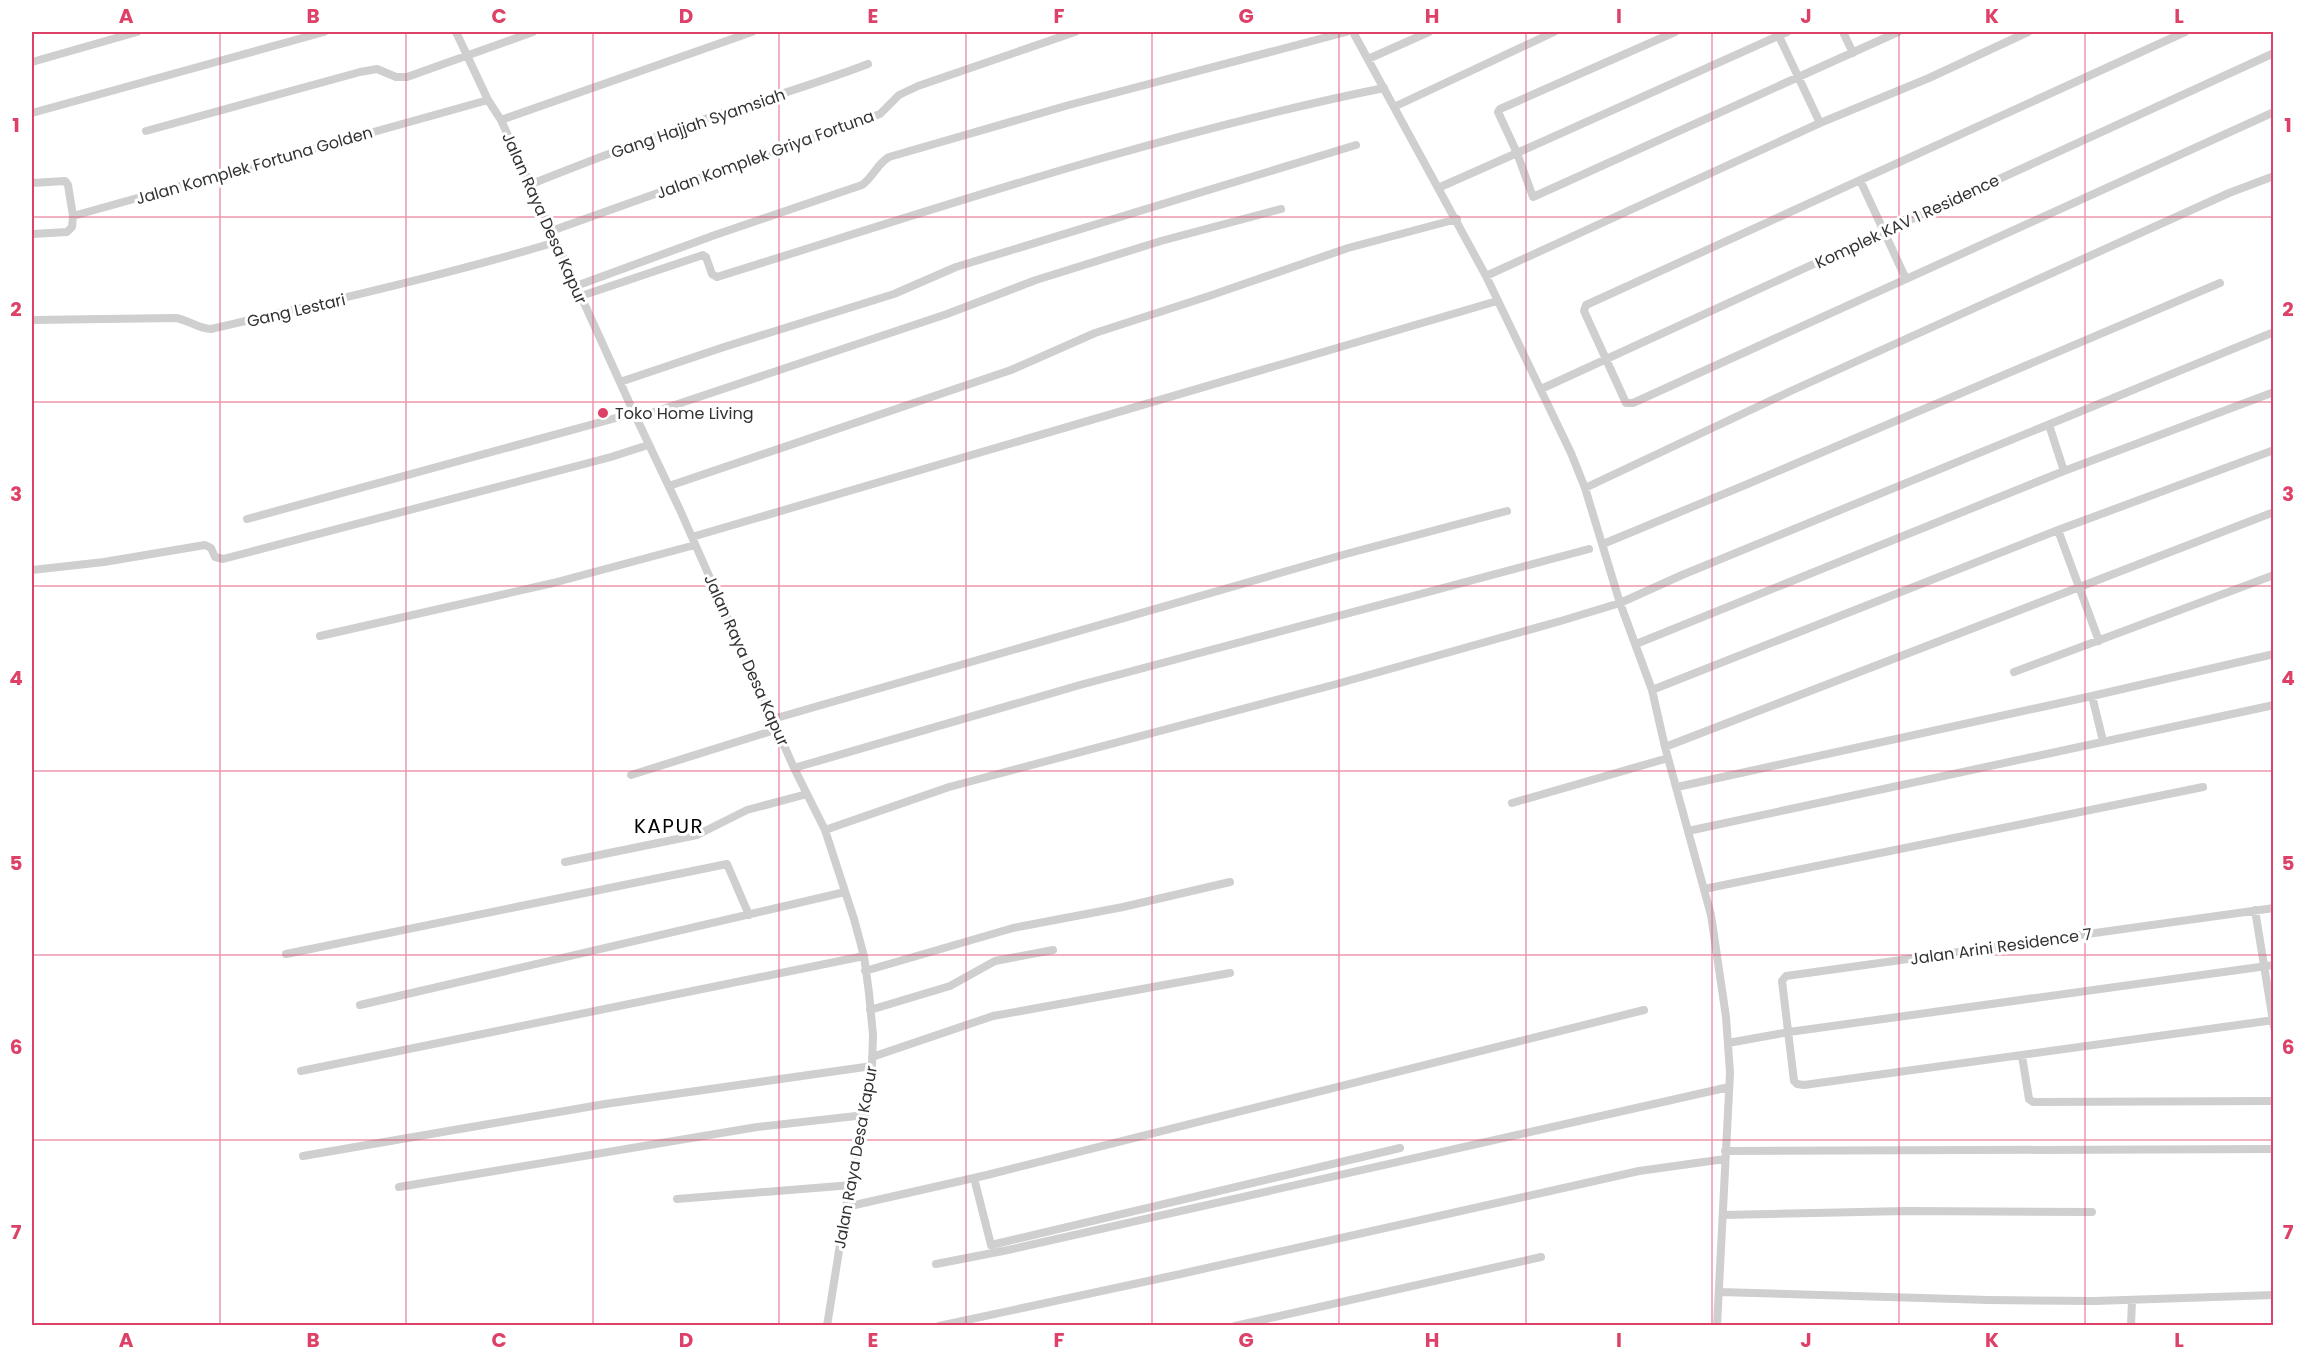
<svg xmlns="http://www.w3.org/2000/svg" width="2305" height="1357" font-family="Poppins,sans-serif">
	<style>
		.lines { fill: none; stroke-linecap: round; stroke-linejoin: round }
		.street { stroke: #cfcfcf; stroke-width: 8 }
		.grid { fill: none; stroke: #dd4167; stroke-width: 1.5; stroke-opacity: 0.55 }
		.poi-dot { fill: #dd4167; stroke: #fff; stroke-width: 2 }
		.labels { text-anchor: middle; stroke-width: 6; stroke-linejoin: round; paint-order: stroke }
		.street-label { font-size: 16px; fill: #323232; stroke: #fff }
		.poi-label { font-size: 16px; fill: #323232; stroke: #fff; text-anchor: start }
		.quarter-label { font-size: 20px; letter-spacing: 1.5px; fill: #000; stroke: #fff }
		.neatline { fill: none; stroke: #dd4167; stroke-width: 2 }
		.grid-label { font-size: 20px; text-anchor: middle; font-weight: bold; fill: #dd4167 }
	</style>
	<rect width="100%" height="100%" fill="#fff"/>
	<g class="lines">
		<!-- street -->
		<path class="street" d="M456 32 488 100 501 120 634 413 680 510 794 768 825 830 854 919 864 956 869 993 873 1035 872 1066 865 1115 846 1207 827 1326
			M1353 32 1486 276 1571 453 1585 488 1620 603 1652 690 1665 747 1711 915 1726 1017 1730 1073 1717 1326
			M1777 32 1820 123
			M1787 32 1517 153 1533 197 1898 32
			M1843 32 1853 53
			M2185 32 1586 305 1584 311 1626 403H1633L2274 112
			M1368 59 1429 32
			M32 62 137 32
			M1396 106 1554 32
			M32 113 324 32
			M501 120 752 32
			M146 131 360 72 377 69 396 77H407L533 32
			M1860 180 1906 279
			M32 183 65 181 68 185 73 216
			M529 185C589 161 649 138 711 117 763 99 816 84 868 64
			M1438 188 1517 153 1498 112 1500 109 1675 32
			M551 231 880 114 899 95 918 86 1075 32
			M32 234 67 232 72 227 73 216 488 100
			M1486 276 1820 123 1929 78 2028 32
			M576 286 715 235 862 185C873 177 877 164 889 157L1069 105 1346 32
			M581 296 703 255 706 257 712 274 717 277C938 208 1157 134 1384 88
			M32 320 176 318C189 320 198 329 211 329 327 302 442 276 556 242
			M620 382 724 347 894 294 956 267 1356 145
			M1541 389 2274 53
			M636 418 947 314 1036 280 1161 241 1281 209
			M2049 425 2064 471
			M669 486 1011 370 1095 333 1209 296 1348 248 1457 219
			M1585 488 1793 390 2229 193 2274 176
			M247 519 634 413
			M2058 530 2099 641
			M692 537 1497 301
			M1603 544 1750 483 2220 283
			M32 570 104 562 205 545 211 548 215 557 223 559 611 457 648 445
			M320 636 553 583 695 545
			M1636 644 2064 471 2274 392
			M2014 672 2274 575
			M1652 690 2058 530 2274 450
			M2092 696 2103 741
			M773 719 1346 554 1507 511
			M1665 747 2274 512
			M794 768 1080 685 1589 549
			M631 775 778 729
			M1677 787 2092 696 2274 654
			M1512 803 1668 758
			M825 830 949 787 1333 685 1564 620 1620 603 1682 575 2274 332
			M1688 831 2274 705
			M565 862 697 835 747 810 807 794
			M1704 889 2203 787
			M2274 908 1786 976 1782 981 1794 1081 1797 1084 1804 1085 2274 1020
			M2255 910 2274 1027
			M286 954 727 864 749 915
			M865 971 1013 928 1123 907 1230 882
			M360 1005 845 892
			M870 1010 950 986 995 961 1053 950
			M1728 1043 1789 1032 2274 965
			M2022 1056 2029 1099 2033 1102 2274 1101
			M872 1057 993 1016 1230 973
			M301 1071 864 956
			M1725 1151 2274 1149
			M303 1156 605 1104 872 1066
			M974 1178 991 1245 1400 1148
			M399 1187 757 1127 865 1115
			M677 1199 852 1185
			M846 1207 987 1175 1644 1010
			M1723 1215 1907 1211 2092 1212
			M936 1264 1008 1250 1729 1087
			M1719 1292 1989 1300 2095 1301 2274 1295
			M939 1326 1176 1275 1639 1171 1725 1159
			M1235 1326 1541 1257
			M2131 1326 2132 1300"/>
	</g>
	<!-- grid -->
	<path class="grid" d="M220 32V1326M406 32V1326M593 32V1326M779 32V1326M966 32V1326M1152 32V1326M1339 32V1326M1526 32V1326M1712 32V1326M1899 32V1326M2085 32V1326M32 217H2274M32 402H2274M32 586H2274M32 771H2274M32 955H2274M32 1140H2274"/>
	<!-- markers -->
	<circle class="poi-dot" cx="603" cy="413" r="6"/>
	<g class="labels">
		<!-- street labels -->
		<g class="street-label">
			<text transform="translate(698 123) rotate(-19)" y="6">Gang Hajjah Syamsiah</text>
			<text transform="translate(765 154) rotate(-20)" y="6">Jalan Komplek Griya Fortuna</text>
			<text transform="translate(254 165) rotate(-16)" y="6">Jalan Komplek Fortuna Golden</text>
			<text transform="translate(545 218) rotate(66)" y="6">Jalan Raya Desa Kapur</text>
			<text transform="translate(1907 221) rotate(-25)" y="6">Komplek KAV 1 Residence</text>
			<text transform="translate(296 310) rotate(-13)" y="6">Gang Lestari</text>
			<text transform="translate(747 660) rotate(66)" y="6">Jalan Raya Desa Kapur</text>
			<text transform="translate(2001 946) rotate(-8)" y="6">Jalan Arini Residence 7</text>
			<text transform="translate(855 1157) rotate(-80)" y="6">Jalan Raya Desa Kapur</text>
		</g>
		<!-- poi labels -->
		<g class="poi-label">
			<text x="615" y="419">Toko Home Living</text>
		</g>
		<!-- quarter labels -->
		<g class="quarter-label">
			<text x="669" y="833">KAPUR</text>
		</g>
	</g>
	<!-- border -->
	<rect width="2305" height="1357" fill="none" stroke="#ffffff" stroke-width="66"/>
	<rect x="33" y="33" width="2239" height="1291" class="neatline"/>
	<g class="grid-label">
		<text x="126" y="23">A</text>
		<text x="313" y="23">B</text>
		<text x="499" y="23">C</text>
		<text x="686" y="23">D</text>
		<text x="873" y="23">E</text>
		<text x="1059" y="23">F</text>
		<text x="1246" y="23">G</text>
		<text x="1432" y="23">H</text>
		<text x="1619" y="23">I</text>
		<text x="1806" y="23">J</text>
		<text x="1992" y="23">K</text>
		<text x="2179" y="23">L</text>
		<text x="16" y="132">1</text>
		<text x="2288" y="132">1</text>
		<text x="16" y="316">2</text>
		<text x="2288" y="316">2</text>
		<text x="16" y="501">3</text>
		<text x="2288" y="501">3</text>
		<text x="16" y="685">4</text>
		<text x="2288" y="685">4</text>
		<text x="16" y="870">5</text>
		<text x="2288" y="870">5</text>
		<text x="16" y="1054">6</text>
		<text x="2288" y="1054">6</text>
		<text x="16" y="1239">7</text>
		<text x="2288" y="1239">7</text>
		<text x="126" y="1347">A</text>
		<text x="313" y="1347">B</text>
		<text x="499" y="1347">C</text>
		<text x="686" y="1347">D</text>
		<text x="873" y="1347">E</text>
		<text x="1059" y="1347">F</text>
		<text x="1246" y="1347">G</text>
		<text x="1432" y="1347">H</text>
		<text x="1619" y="1347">I</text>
		<text x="1806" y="1347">J</text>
		<text x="1992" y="1347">K</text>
		<text x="2179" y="1347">L</text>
	</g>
</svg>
